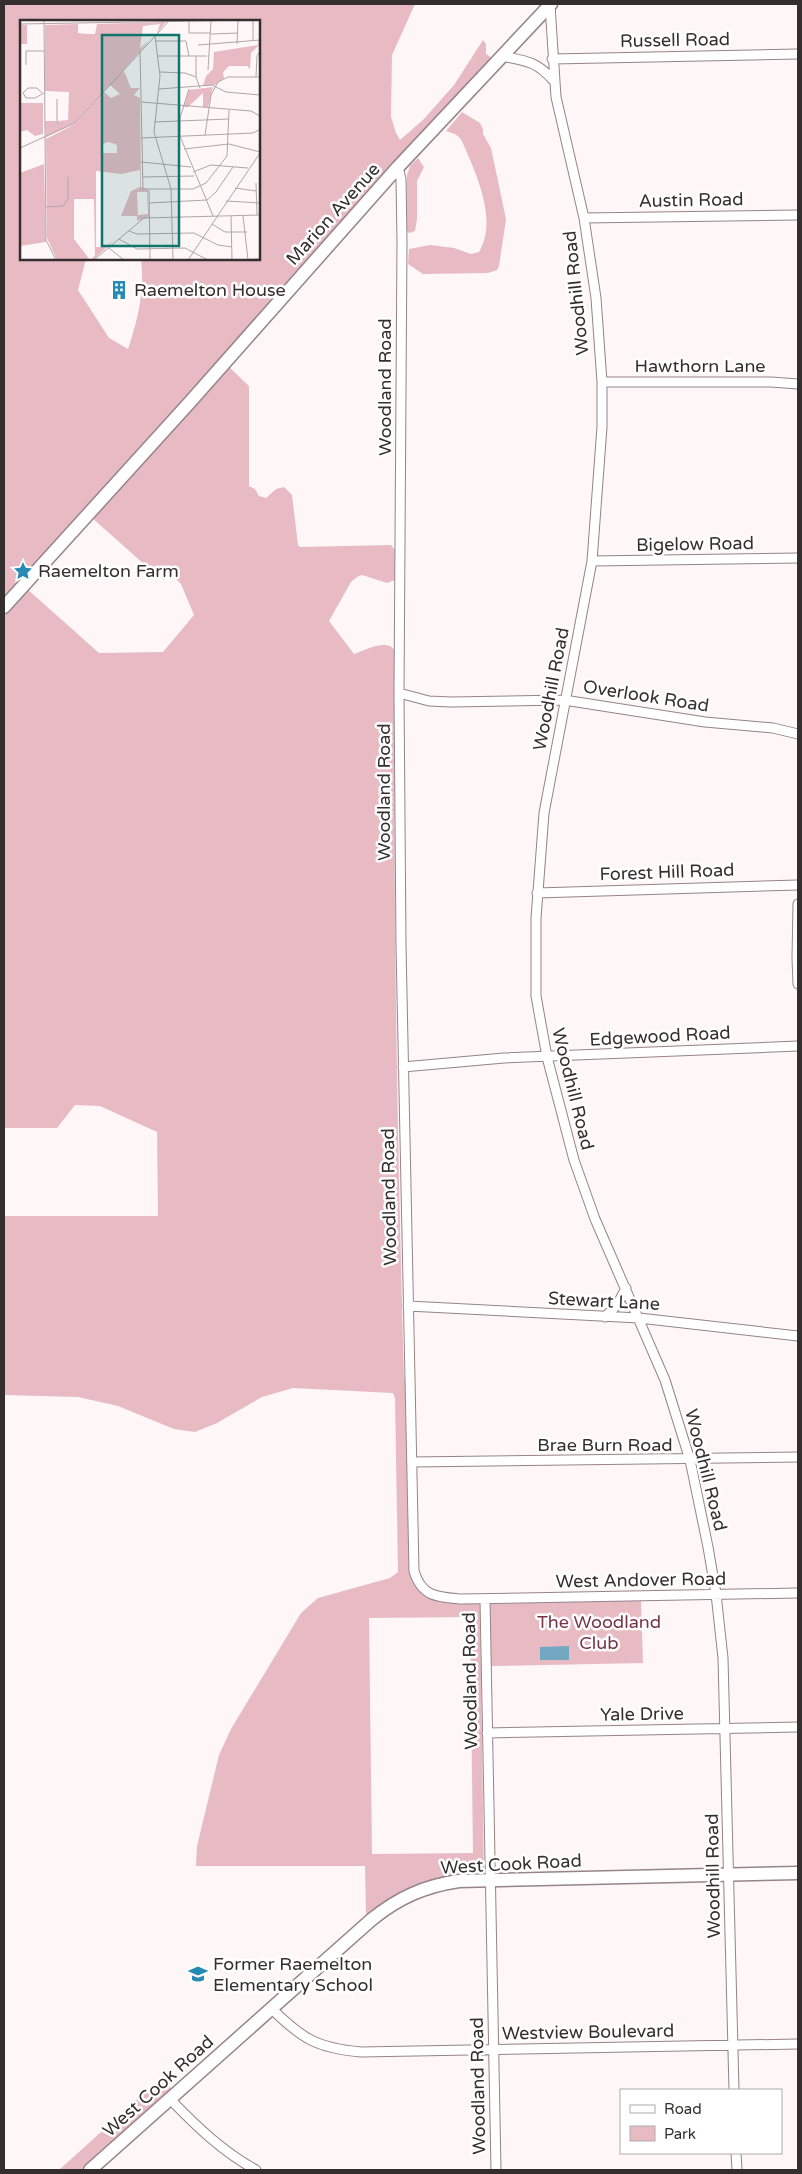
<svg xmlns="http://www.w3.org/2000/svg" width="802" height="2174" font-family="'Varela Round',sans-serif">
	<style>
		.green { fill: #e8bbc4; fill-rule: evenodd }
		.water { fill: #74a7c1 }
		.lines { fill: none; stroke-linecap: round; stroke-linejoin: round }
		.street-casing { stroke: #958488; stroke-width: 11 }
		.secondary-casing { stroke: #958488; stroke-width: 15 }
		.street { stroke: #fff; stroke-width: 9 }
		.secondary { stroke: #fff; stroke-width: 12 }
		.labels { text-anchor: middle; stroke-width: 5; stroke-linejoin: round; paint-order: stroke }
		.street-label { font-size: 18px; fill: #352e2f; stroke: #fff }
		.poi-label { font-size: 18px; fill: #352e2f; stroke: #fff; text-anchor: start }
		.park-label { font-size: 18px; fill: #773446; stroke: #fff }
		.inset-road { fill: none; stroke: #aea6a7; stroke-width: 1 }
		.view { fill: #0f766e; fill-opacity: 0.15; stroke: #0f766e; stroke-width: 2.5 }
		.inset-edge { fill: none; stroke: #352e2f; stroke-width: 2.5 }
	</style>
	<rect width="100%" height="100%" fill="#fef6f7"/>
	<!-- green -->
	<path class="green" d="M4 4H415L392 55 391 117 396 133 400 140 424 119 454 85 483 40 486 44V54L492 58 4 601ZM21 21H259V259H141C145 290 138 319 128 349L109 338 78 290 86 259H21Z
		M462 112 480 123 483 129V134L491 148 506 219 499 266 497 270 488 273 423 274 408 264 409 249 430 245 454 248 471 254 479 252C499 219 474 169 461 139L455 134 446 131Z
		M418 158 424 167 417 181V219L415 231 409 233 406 230 407 175 410 166Z
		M228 366 249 386V486L255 489 259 496 266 498 276 489 284 487 292 495 298 545 300 547 391 545 395 550V580L387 583 362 575 357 577 351 582 329 621 354 654C366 650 387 638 395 651 393 893 397 1136 404 1378L406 1379 410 1568C416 1606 449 1603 480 1603L484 1875C433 1882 408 1883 366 1916L365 1866H196L197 1846 219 1755 231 1729 301 1613 318 1598 390 1578 398 1572 395 1398 393 1393 293 1388 262 1397 217 1423 195 1432 174 1429 118 1406 78 1397 4 1395V1216H158L157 1132 100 1106 75 1105 57 1128H4V613L26 588 99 653 163 652 194 615 181 584 172 575 145 565 91 517ZM470 1617 473 1853 372 1854 369 1618Z
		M641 1600 643 1663 491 1666 490 1604Z
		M161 2078 172 2089 81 2170H59Z"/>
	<!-- water -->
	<path class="water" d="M569 1646V1660H540V1647Z"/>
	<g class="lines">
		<!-- street casing -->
		<g class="street-casing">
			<path id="street" d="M550 5 556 97 584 218 596 298 602 382V427L592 561 544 813 536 918V996L547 1057 574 1160 595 1219 665 1380 690 1460 708 1547 716 1594 723 1658 734 2090
				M502 56C526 61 536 61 553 80
				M552 59 798 54
				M398 167 401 179 402 241 399 693 401 946 414 1571C422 1597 437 1597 461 1599L798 1593
				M584 218 798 215
				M602 382H771L798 384
				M592 561 798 558
				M399 693 429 701 451 702 564 700 705 722 773 728 798 734
				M537 893 798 885
				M798 904 797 958 798 984
				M403 1067 504 1058 798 1046
				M408 1306 639 1318 798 1336
				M605 1317 617 1305 626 1288
				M412 1462 798 1457
				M485 1600 496 2170
				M487 1733 798 1727
				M271 2008C302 2039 317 2048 361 2052L798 2044
				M170 2099C196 2126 223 2152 256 2170
				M736 2153 737 2170"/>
		</g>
		<!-- secondary casing -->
		<g class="secondary-casing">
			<path id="secondary" d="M4 607 190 402 398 167 551 4
				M90 2170 371 1920C398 1898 424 1886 459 1881L798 1873"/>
		</g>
		<!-- street -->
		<use href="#street" class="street"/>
		<!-- secondary -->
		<use href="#secondary" class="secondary"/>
	</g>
	<!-- icons -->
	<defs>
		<g id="building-bare" transform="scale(1.5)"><path d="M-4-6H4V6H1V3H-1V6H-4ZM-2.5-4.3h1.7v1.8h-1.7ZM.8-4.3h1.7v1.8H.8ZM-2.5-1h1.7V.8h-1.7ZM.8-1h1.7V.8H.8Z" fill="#268bb4" stroke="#fff" stroke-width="2.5" paint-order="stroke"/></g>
		<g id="sight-bare" transform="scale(1.5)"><path d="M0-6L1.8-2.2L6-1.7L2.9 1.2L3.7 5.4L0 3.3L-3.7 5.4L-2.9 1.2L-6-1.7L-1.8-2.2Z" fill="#268bb4" stroke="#fff" stroke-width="2.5" paint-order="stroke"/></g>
		<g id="school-bare" transform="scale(1.5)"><path d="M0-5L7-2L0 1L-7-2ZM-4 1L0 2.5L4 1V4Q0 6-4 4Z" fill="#268bb4" stroke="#fff" stroke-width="2.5" paint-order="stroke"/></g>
	</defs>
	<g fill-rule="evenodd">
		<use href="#building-bare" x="119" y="290"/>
		<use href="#sight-bare" x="23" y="571"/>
		<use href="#school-bare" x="198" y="1974"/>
	</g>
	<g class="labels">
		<!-- street labels -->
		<g class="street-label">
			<text transform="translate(675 40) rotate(-1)" y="6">Russell Road</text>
			<text transform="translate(691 200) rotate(-1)" y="6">Austin Road</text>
			<text transform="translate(333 214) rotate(-48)" y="6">Marion Avenue</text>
			<text transform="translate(576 293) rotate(-96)" y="6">Woodhill Road</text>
			<text x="700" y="372">Hawthorn Lane</text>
			<text transform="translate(385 387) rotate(-90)" y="6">Woodland Road</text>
			<text transform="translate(695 544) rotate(-1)" y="6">Bigelow Road</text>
			<text transform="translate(551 689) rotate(-79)" y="6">Woodhill Road</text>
			<text transform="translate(646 696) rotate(9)" y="6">Overlook Road</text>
			<text transform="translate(384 792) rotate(-90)" y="6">Woodland Road</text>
			<text transform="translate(667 872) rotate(-2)" y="6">Forest Hill Road</text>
			<text transform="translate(660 1036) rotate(-3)" y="6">Edgewood Road</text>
			<text transform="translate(573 1089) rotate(76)" y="6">Woodhill Road</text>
			<text transform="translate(389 1197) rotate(-91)" y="6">Woodland Road</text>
			<text transform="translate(604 1301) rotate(3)" y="6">Stewart Lane</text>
			<text x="605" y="1451">Brae Burn Road</text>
			<text transform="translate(706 1470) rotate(76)" y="6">Woodhill Road</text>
			<text transform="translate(641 1580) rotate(-1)" y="6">West Andover Road</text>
			<text transform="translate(470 1681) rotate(-91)" y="6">Woodland Road</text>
			<text transform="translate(642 1714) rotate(-1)" y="6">Yale Drive</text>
			<text transform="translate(511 1864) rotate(-3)" y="6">West Cook Road</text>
			<text transform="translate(713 1876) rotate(-91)" y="6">Woodhill Road</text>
			<text transform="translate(588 2032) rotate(-1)" y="6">Westview Boulevard</text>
			<text transform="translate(158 2086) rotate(-42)" y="6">West Cook Road</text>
			<text transform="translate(478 2086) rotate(-91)" y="6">Woodland Road</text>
		</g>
		<!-- poi labels -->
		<g class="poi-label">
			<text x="134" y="296">Raemelton House</text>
			<text x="38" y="577">Raemelton Farm</text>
			<text x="213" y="1970">Former Raemelton<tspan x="213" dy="21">Elementary School</tspan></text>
		</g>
		<!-- park labels -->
		<g class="park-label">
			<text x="599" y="1628">The Woodland<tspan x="599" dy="21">Club</tspan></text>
		</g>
	</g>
	<!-- overview -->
	<g transform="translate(20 20)">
		<rect width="240" height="240" fill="#fef6f7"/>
		<path d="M146 2 137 13 140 4 123 6 120 28 129 21 99 55 104 51 111 68H120L114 75 120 78 121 167 128 170 129 197 117 201V196H101L111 171 120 167V150L101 154 76 151V227H86L98 217 73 240H71L75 235 74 179H54V219L70 240H37L27 218 26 119 55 104 84 72 91 78 100 74 90 65 55 103 26 117 25 101H36L37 107V101L48 100 49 72 25 71V5L58 4V13L66 14H75L77 4ZM89 122 97 125V133H81L82 124ZM117 172H127L128 194 118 195ZM0 5H7V24H0ZM240 12V24L231 33 230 49 227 46H209L203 52 204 58 195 65 183 66 186 56 193 49 194 32 238 25ZM193 67 188 87H183V73L168 87H164L169 70ZM0 83H23V114L15 116 7 110 0 112ZM24 144 26 222 0 226V153Z" fill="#e8bbc4" fill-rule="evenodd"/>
		<path class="inset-road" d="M24 0 26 220 36 240M169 1V13H191M0 4 230 0M191 14 218 13M135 16 140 56 134 112 151 169 153 240M233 20V0M135 21H166L169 36M217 24 218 1M178 25 240 20M120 31 123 169H173L186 163 207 136 209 90M138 36H187M176 36V57L180 68M6 45V31H24M188 50 191 1M140 52 165 53 176 57M236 57 237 36 240 31M139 69 192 65 206 72 240 75M169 69 160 98V116L193 196M22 73 17 68H8L3 73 6 78H15L24 73M121 82 231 91 240 96M134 102 209 99M37 105V79M185 115 191 75 198 62 208 57H240M121 118 233 113 239 110M0 128 55 103 149 1M164 129 209 124 240 132M121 142 171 147M173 152 191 145 228 148M48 157V179M122 157 174 156M236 163 237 195M215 168 236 171M129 170 130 240M206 181 240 183M129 183 187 180 196 172 213 147M26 187 43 186 48 179M211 196 212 240M223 196 228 240M192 204 205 212H227M109 211 117 214 174 213 198 225 212 227M99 219 117 229 165 228 188 240M89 228 104 240M74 240 124 198 240 195M168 240 240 133M213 240 240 239"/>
		<path class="view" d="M82 15H159V226H82Z"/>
		<rect width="240" height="240" class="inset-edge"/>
	</g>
	<!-- border -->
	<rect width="802" height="2174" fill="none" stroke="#352e2f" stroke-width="10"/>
	<!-- legend -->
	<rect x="620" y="2089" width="162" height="65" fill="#ffffff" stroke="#aeabac"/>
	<rect x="630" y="2105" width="25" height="8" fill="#ffffff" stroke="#aeabac"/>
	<text x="664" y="2114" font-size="15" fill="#352e2f">Road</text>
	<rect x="630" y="2126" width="25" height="15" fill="#e8bbc4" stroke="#aeabac"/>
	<text x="664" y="2139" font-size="15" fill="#352e2f">Park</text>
</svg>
